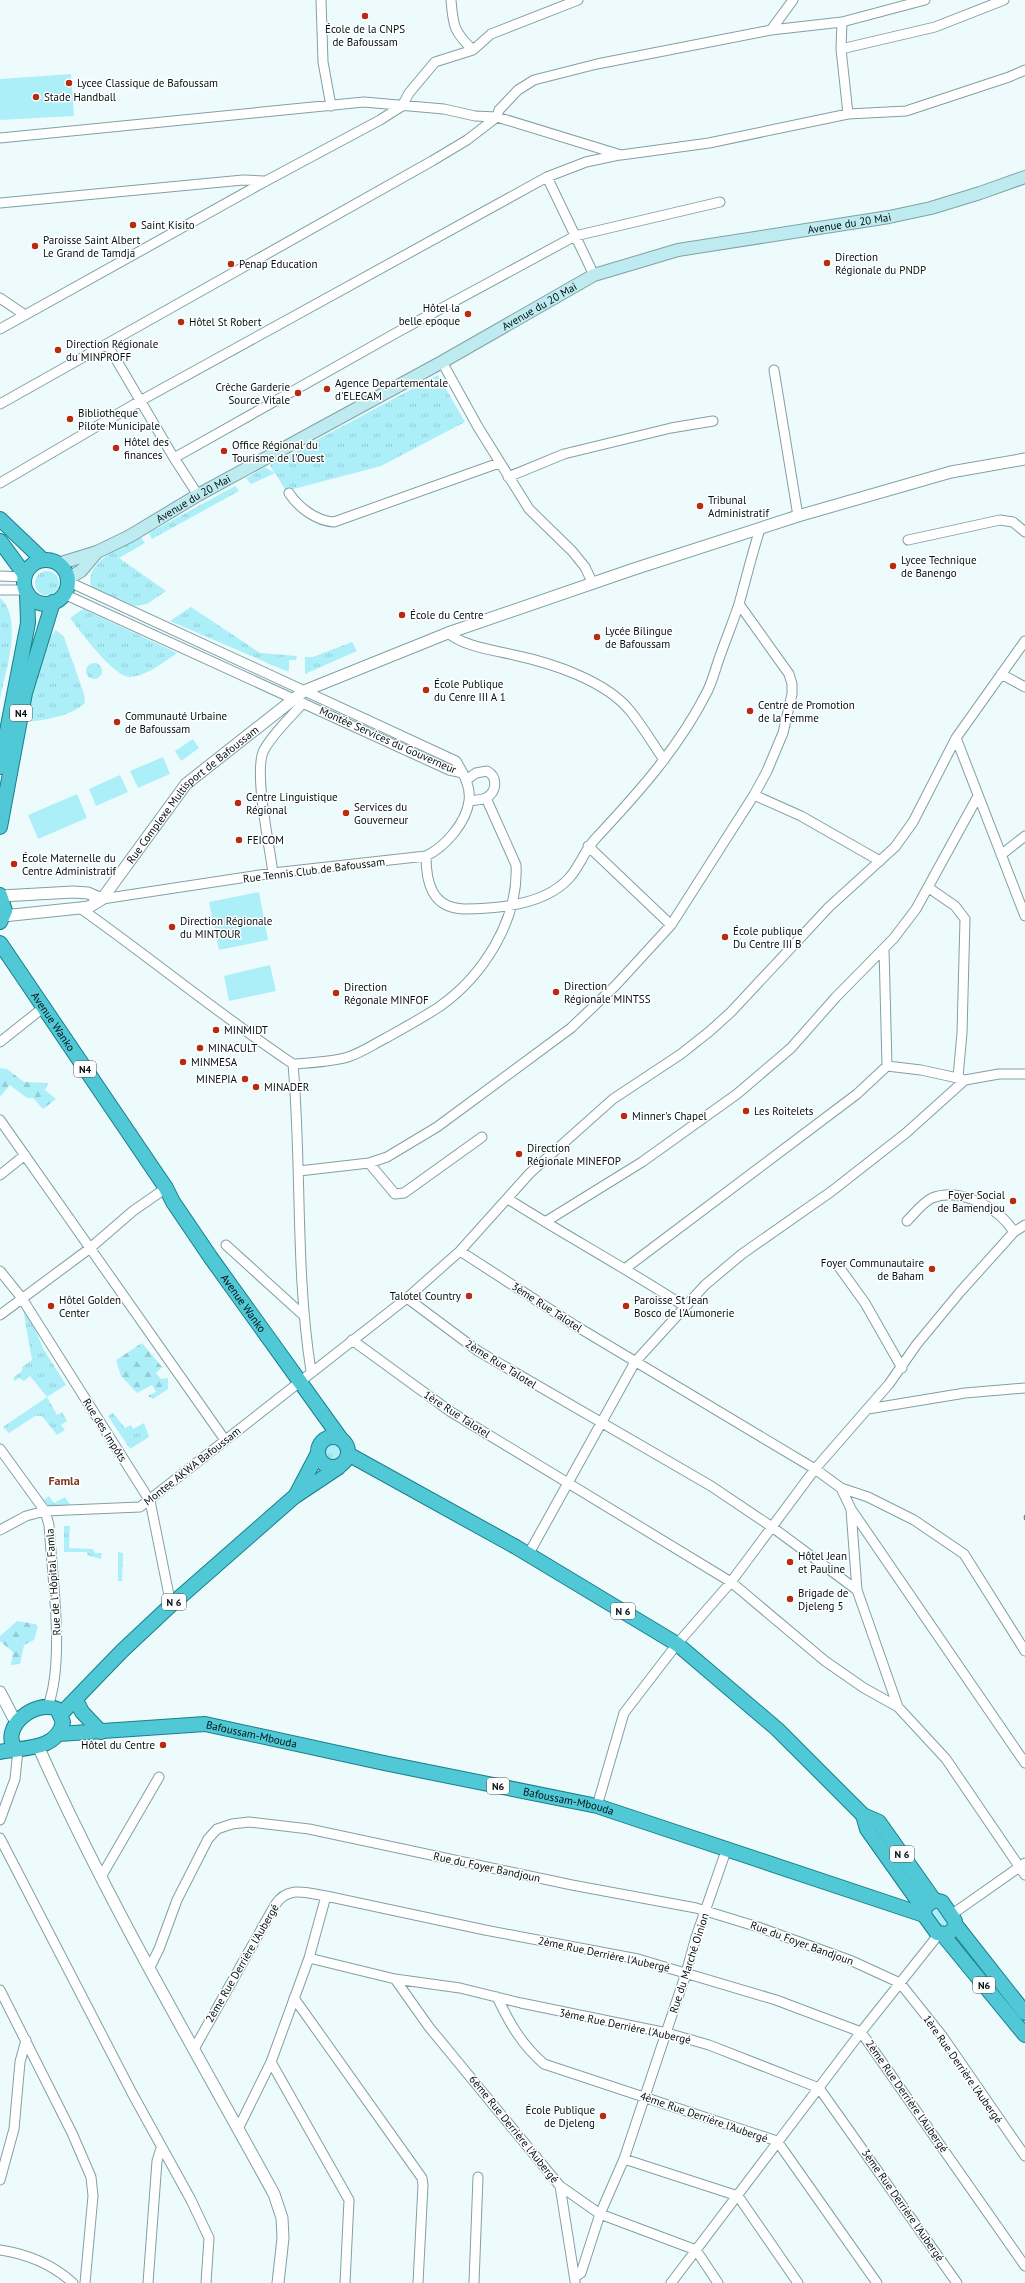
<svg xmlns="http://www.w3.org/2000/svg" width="1025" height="2283" font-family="'PT Sans',sans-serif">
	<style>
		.grass { fill: url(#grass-tufts) }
		.forest { fill: url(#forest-firs) }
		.garden { fill: #aceff9 }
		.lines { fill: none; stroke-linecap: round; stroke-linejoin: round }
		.stream { stroke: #54949d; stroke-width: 2.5 }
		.minor-casing { stroke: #81a0a5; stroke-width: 11 }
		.tertiary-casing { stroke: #81a0a5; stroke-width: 13 }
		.secondary-casing { stroke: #81a0a5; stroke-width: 14 }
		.trunk-casing { stroke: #197f8b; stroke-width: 16 }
		.minor { stroke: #fff; stroke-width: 9 }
		.tertiary { stroke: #fff; stroke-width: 11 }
		.secondary { stroke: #beebf0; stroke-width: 12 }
		.trunk { stroke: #50c8d6; stroke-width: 14 }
		.poi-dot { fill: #b72b12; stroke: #fff; stroke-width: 1.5 }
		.labels { text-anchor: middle; stroke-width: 3; stroke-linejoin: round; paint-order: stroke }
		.shield { fill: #fff; stroke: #4f5758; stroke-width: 1 }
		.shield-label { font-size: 10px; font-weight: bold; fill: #040f11 }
		.poi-label { font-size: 11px; fill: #040f11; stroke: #fff; text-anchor: start }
		.street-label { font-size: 11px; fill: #040f11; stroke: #fff }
		.neighbourhood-label { font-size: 12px; font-weight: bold; fill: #7b3629; stroke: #fff }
	</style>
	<defs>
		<pattern id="grass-tufts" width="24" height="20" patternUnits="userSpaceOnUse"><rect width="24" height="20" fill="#aceff9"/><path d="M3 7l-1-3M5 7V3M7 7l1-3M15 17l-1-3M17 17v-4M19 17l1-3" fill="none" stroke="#92ccd4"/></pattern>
		<pattern id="forest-firs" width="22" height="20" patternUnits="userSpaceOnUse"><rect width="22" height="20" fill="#aceff9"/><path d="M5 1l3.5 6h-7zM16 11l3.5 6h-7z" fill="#92ccd4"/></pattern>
	</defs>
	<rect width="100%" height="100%" fill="#eefbfd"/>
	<!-- grass -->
	<path class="grass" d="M438 375 465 422 381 466 286 491 275 473 251 484 246 478 265 467 274 473 270 465Z
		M235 486 239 491 152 539 149 533Z
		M141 537 145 543 119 558 166 591 147 604 135 606 91 587C85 560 122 547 141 537Z
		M35 583a12 12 0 1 1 24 0a12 12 0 1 1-24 0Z
		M0 598C24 618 5 673 0 699Z
		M191 607 260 653 297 656 296 660H289V671H286L170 621Z
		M83 609 177 653C164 662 148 675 131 677 115 679 80 631 70 618Z
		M56 630 64 637 84 694 85 703C72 716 42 721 23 722L49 638Z
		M352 642 357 651 305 674V657H313Z
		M86 671a8 8 0 1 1 16 0a8 8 0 1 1-16 0Z
		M21 1297 43 1348 66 1385 47 1397 57 1415 62 1412 67 1421 61 1425 65 1430 57 1435 42 1416H35L9 1433 3 1427 47 1397 30 1376 24 1381 19 1378 15 1381 13 1378 22 1371V1367L32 1360Z
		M113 1413 125 1428 131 1425 133 1429 144 1423 149 1437 130 1449 108 1416Z
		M323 1454a9 9 0 1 1 18 0a9 9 0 1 1-18 0Z
		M49 1496 54 1503 65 1497 71 1506H49L44 1500Z
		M64 1526H70L69 1548 93 1549 95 1553H102L101 1559 87 1555V1552H64Z
		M118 1552 123 1553 122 1581H118Z
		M936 1903 949 1922 941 1927 927 1909Z"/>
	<!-- forest -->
	<path class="forest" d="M0 1068 7 1069 24 1082 48 1083 45 1090 56 1099 43 1109 33 1098H27L10 1085 0 1097Z
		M142 1343 162 1367 156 1373 161 1379 168 1378V1389L153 1399 148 1396 156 1392 152 1385 137 1393 121 1376 116 1360Z
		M17 1621 35 1624 38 1626 34 1640 24 1645 20 1664 11 1665 13 1652 0 1641V1636Z"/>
	<!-- garden -->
	<path class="garden" d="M71 74 74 116 0 120V79Z
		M193 739 199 748 181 761 175 751Z
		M163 757 170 774 138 788 130 771Z
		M120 775 128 792 96 806 89 789Z
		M77 794 87 818 38 839 28 815Z
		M259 892 268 940 219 950 209 902Z
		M270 965 276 991 229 1001 224 976Z"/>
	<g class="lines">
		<!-- stream -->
		<path class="stream" d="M1025 1516V1519"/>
		<!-- minor casing -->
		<g class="minor-casing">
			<path id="minor" d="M321 0 323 62 331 106
				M451 0C453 26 454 32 473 50
				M842 22 841 49 848 114
				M771 30 793 0
				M841 49 935 27 1004 0
				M0 138 364 102 444 109 475 116 497 117 621 155 709 143 848 114 906 111 1009 77 1025 70
				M547 177 594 275
				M0 203 243 180 264 181
				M0 298 25 315
				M0 329 266 181 380 120 402 106 409 93 435 62 473 50 491 34 578 0
				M107 344 174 458 198 495
				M442 362 478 427 529 509 572 551 585 567 593 584
				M774 370 798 516
				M0 404 432 161 467 140 497 117 499 110 518 90 534 80 597 64 771 30 842 22 925 0
				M174 458 396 333 575 236 720 202
				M508 477 564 454 671 428 713 421
				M0 483 140 401 547 177 586 162 619 155
				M289 493C298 507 316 521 334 522L499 463
				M908 540 1000 520 1013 522 1025 532
				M0 576 25 577
				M67 581 456 761C463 773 471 786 469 801 466 823 445 847 426 856L273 873 102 899
				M0 590H26
				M64 594 449 770 463 773
				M448 633C465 647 494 650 514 655 552 663 607 681 631 712 643 727 653 744 664 760
				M1001 674 1025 687
				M956 738 1025 916
				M466 780 476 773 487 771C498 777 497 792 486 798 481 800 474 800 469 801
				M754 795 801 816 880 861
				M588 846 671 925
				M1001 855 1025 836
				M426 856C426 883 432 908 464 909 498 909 546 905 570 877 581 864 585 849 597 837 640 791 680 746 708 690 713 679 716 667 720 656 726 639 733 622 739 604 746 579 752 554 760 529
				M273 873C270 848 253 770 264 750 274 732 290 718 303 703
				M929 888 955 906 965 919 962 1033 958 1077
				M80 908C152 959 220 1015 293 1064 311 1063 331 1062 348 1057 361 1053 374 1044 386 1038 404 1028 422 1018 439 1007 483 976 519 920 516 865L486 798
				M0 1042 44 1007
				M293 1064C302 1167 295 1269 311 1371
				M887 1066 921 1070 962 1079
				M0 1120 225 1440
				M369 1163 395 1194 404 1193 482 1137
				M299 1171 369 1163 387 1157 437 1127 571 1028 616 985 671 925 754 795 767 771 783 733 792 694V684L789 674 739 604
				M0 1175 25 1155
				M508 1199C566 1236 626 1268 684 1306
				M907 1221C914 1214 923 1202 932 1198 961 1187 999 1208 1014 1232
				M545 1222 642 1162 737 1094 791 1048 836 997 894 938 916 909 978 796
				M226 1245 303 1315
				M460 1251 576 1326 815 1469 841 1488 868 1497 914 1520 964 1554 1025 1651
				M839 1267 865 1303 902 1368
				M626 1268 857 1094 887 1066 884 949
				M0 1271 21 1297 150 1501 171 1605
				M407 1298 478 1351 711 1486 772 1527 857 1590
				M0 1315 89 1249 133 1211 166 1188
				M352 1340 451 1412 731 1582 825 1661 864 1688 898 1707 946 1759 1025 1875
				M868 1409 965 1393 1025 1388
				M0 1449 45 1511 49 1525C52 1576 65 1660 48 1706
				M841 1488 851 1509 1025 1763
				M851 1510 857 1590 898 1707
				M0 1530 26 1516 45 1511 140 1507 407 1298 460 1251 530 1173 613 1099 681 1054 710 1031 731 1012 829 907 895 847 913 822 956 738 1025 641
				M528 1555 635 1362 705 1285 742 1254 832 1191 906 1133 965 1080 999 1074H1025
				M597 1806 624 1713 677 1644 731 1582 815 1469 889 1384 917 1344 960 1292 1014 1232 1025 1225
				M0 1820 15 1779 18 1750
				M0 1838 132 2093 191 2200 209 2238 206 2283
				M101 1877 159 1777
				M951 1915 1025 1863
				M309 1958 395 1979 460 1988 521 2003 667 2033 709 2045 819 2088 957 2283
				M150 1967 159 1949 177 1900 208 1839 217 1829 232 1824 249 1822 309 1829 572 1885 696 1908 758 1927 852 1961 900 1983 943 2037 1025 2156
				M395 1979 429 2027 560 2186 600 2214 696 2250 718 2283
				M0 1990 72 2133 91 2177 93 2196 85 2283
				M497 1997C510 2024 522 2045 544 2064L777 2141 877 2283
				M294 1998 422 2178 423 2185 418 2283
				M194 2049 275 1905C288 1885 306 1893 326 1896L485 1930 638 1959 776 2000 861 2032 1025 2266
				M271 2062 349 2200 345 2283
				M239 2127 271 2062 309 1958 326 1896
				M624 2159 738 2196 798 2283
				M0 2180 14 2129 20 2062 26 2040
				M560 2186 575 2281
				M0 2250C27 2254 53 2265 73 2283
				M575 2277 581 2273 600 2214 624 2159 686 1973 696 1937 727 1848
				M148 2283 157 2161 161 2148
				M474 2283 478 2177
				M671 2283 861 2032 939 1934"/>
		</g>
		<!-- tertiary casing -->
		<g class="tertiary-casing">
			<g id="tertiary">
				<path d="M1 896 73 892 88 893 102 899"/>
				<path id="s1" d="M3 916 80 908 89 907 102 899 186 784 304 691 448 633 634 569 798 516 951 472 1025 459"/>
				<path d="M0 1692 13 1717"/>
				<path d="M38 1746C107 1901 193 2046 274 2194L282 2218 283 2238 278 2283"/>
			</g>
		</g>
		<!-- secondary casing -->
		<g class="secondary-casing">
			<g id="secondary">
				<path id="s2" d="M58 564 97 552 130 536 198 495 442 362 594 275 678 250 889 217 931 208 980 193 1025 177"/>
				<path d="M67 579 81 571 97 552"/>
			</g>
		</g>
		<!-- trunk casing -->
		<g class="trunk-casing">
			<g id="trunk">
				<path d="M0 519 43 560"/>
				<path d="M0 541 25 575"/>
				<circle cx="46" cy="582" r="22"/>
				<path d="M0 767 28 623 27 593"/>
				<path d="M0 827 25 693 53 602"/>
				<path d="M0 895 5 911 0 922"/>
				<path id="s3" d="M0 943 166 1188 173 1202 211 1258 341 1439"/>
				<circle cx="333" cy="1452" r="15"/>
				<path d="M348 1454 516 1547 677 1644 777 1729 863 1815 879 1822 934 1900"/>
				<path d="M296 1495 317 1455"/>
				<path d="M76 1700 82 1712 101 1732"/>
				<path d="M61 1714 122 1651 171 1605 294 1497 339 1467"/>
				<path id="s4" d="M59 1734 205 1724 384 1763 597 1806 924 1915"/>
				<path d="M0 1752C23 1747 57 1751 63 1722L57 1709C35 1699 0 1727 15 1749"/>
				<path d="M863 1815 867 1829 923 1908"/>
				<path d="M934 1900 942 1902 955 1921 954 1929 947 1934 937 1933 924 1915 925 1907Z"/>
				<path d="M955 1924 1025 2013"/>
				<path d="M943 1935 1025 2035"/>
			</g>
		</g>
		<!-- minor -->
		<use href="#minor" class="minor"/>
		<!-- tertiary -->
		<use href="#tertiary" class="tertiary"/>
		<!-- secondary -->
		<use href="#secondary" class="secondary"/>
		<!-- trunk -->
		<use href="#trunk" class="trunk"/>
	</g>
	<!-- markers -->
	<g class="poi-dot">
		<circle cx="365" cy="16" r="4"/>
		<circle cx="69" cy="83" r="4"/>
		<circle cx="36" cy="97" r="4"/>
		<circle cx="133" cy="225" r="4"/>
		<circle cx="35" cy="246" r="4"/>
		<circle cx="827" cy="263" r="4"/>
		<circle cx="231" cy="264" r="4"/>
		<circle cx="468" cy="314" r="4"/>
		<circle cx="181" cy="322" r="4"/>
		<circle cx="58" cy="350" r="4"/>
		<circle cx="327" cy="389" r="4"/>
		<circle cx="298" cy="393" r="4"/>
		<circle cx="70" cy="419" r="4"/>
		<circle cx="116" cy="448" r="4"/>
		<circle cx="224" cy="451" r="4"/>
		<circle cx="700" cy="506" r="4"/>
		<circle cx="893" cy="566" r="4"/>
		<circle cx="402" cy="615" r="4"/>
		<circle cx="597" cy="637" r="4"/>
		<circle cx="426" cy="690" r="4"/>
		<circle cx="750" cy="711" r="4"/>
		<circle cx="117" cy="722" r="4"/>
		<circle cx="238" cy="803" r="4"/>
		<circle cx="346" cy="813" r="4"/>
		<circle cx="239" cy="840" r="4"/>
		<circle cx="14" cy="864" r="4"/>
		<circle cx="172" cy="927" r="4"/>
		<circle cx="725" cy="937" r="4"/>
		<circle cx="556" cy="992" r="4"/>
		<circle cx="336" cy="993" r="4"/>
		<circle cx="216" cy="1030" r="4"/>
		<circle cx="200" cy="1048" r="4"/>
		<circle cx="183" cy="1062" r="4"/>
		<circle cx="245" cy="1079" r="4"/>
		<circle cx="256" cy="1087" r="4"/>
		<circle cx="746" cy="1111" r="4"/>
		<circle cx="624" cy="1116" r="4"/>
		<circle cx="519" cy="1154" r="4"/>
		<circle cx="1013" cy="1201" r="4"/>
		<circle cx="932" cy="1269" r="4"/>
		<circle cx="469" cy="1296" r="4"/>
		<circle cx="51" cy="1306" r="4"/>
		<circle cx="626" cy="1306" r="4"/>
		<circle cx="790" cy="1562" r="4"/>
		<circle cx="790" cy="1599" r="4"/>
		<circle cx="163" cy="1745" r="4"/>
		<circle cx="603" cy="2116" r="4"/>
	</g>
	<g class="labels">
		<!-- shield labels -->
		<g class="shield">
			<rect x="10" y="705" width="22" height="16" rx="3"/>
			<rect x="74" y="1061" width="22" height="16" rx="3"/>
			<rect x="162" y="1594" width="24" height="16" rx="3"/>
			<rect x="611" y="1603" width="24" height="16" rx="3"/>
			<rect x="487" y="1778" width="22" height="16" rx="3"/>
			<rect x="890" y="1846" width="24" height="16" rx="3"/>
			<rect x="973" y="1977" width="22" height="16" rx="3"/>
		</g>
		<g class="shield-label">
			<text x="21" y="717">N4</text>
			<text x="85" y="1073">N4</text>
			<text x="174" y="1606">N 6</text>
			<text x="623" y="1615">N 6</text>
			<text x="498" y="1790">N6</text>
			<text x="902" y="1858">N 6</text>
			<text x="984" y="1989">N6</text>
		</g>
		<!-- poi labels -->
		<g class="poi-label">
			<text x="365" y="33" text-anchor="middle">École de la CNPS<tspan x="365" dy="13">de Bafoussam</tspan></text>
			<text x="77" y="87">Lycee Classique de Bafoussam</text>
			<text x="44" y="101">Stade Handball</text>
			<text x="141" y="229">Saint Kisito</text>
			<text x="43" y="244">Paroisse Saint Albert<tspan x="43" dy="13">Le Grand de Tamdja</tspan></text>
			<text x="835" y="261">Direction<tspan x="835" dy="13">Régionale du PNDP</tspan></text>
			<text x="239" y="268">Penap Education</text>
			<text x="460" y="312" text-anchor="end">Hôtel la<tspan x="460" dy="13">belle epoque</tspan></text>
			<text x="189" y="326">Hôtel St Robert</text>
			<text x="66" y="348">Direction Régionale<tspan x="66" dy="13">du MINPROFF</tspan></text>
			<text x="335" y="387">Agence Departementale<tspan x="335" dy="13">d'ELECAM</tspan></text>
			<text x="290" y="391" text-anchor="end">Crèche Garderie<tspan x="290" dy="13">Source Vitale</tspan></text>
			<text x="78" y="417">Bibliotheque<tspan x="78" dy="13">Pilote Municipale</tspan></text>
			<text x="124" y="446">Hôtel des<tspan x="124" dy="13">finances</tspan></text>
			<text x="232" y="449">Office Régional du<tspan x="232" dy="13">Tourisme de l'Ouest</tspan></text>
			<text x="708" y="504">Tribunal<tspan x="708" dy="13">Administratif</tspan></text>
			<text x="901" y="564">Lycee Technique<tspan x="901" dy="13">de Banengo</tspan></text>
			<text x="410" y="619">École du Centre</text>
			<text x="605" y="635">Lycée Bilingue<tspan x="605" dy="13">de Bafoussam</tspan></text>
			<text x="434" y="688">École Publique<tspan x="434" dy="13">du Cenre III A 1</tspan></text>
			<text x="758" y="709">Centre de Promotion<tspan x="758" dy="13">de la Femme</tspan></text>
			<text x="125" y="720">Communauté Urbaine<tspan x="125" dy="13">de Bafoussam</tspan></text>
			<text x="246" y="801">Centre Linguistique<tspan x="246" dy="13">Régional</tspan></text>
			<text x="354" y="811">Services du<tspan x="354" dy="13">Gouverneur</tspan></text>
			<text x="247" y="844">FEICOM</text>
			<text x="22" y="862">École Maternelle du<tspan x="22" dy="13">Centre Administratif</tspan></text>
			<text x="180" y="925">Direction Régionale<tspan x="180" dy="13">du MINTOUR</tspan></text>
			<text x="733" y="935">École publique<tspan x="733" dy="13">Du Centre III B</tspan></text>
			<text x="564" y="990">Direction<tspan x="564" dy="13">Régionale MINTSS</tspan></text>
			<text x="344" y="991">Direction<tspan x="344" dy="13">Régonale MINFOF</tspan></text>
			<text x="224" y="1034">MINMIDT</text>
			<text x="208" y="1052">MINACULT</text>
			<text x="191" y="1066">MINMESA</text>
			<text x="237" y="1083" text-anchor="end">MINEPIA</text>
			<text x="264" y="1091">MINADER</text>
			<text x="754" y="1115">Les Roitelets</text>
			<text x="632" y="1120">Minner's Chapel</text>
			<text x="527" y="1152">Direction<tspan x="527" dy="13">Régionale MINEFOP</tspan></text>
			<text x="1005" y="1199" text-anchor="end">Foyer Social<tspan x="1005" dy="13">de Bamendjou</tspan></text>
			<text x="924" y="1267" text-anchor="end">Foyer Communautaire<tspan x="924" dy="13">de Baham</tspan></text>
			<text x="461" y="1300" text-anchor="end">Talotel Country</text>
			<text x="59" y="1304">Hôtel Golden<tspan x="59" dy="13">Center</tspan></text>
			<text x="634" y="1304">Paroisse St Jean<tspan x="634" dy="13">Bosco de l'Aumonerie</tspan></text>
			<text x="798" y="1560">Hôtel Jean<tspan x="798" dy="13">et Pauline</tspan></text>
			<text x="798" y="1597">Brigade de<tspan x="798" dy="13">Djeleng 5</tspan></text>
			<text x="155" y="1749" text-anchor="end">Hôtel du Centre</text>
			<text x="595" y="2114" text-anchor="end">École Publique<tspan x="595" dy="13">de Djeleng</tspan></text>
		</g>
		<!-- street labels -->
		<g class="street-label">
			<text dy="4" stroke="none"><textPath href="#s2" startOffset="871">Avenue du 20 Mai</textPath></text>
			<text dy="4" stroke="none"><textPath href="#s2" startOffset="547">Avenue du 20 Mai</textPath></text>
			<text dy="4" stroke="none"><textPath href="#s2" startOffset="151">Avenue du 20 Mai</textPath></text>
			<text transform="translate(388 740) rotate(24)" y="4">Montée Services du Gouverneur</text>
			<text dy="4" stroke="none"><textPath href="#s1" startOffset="241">Rue Complexe Multisport de Bafoussam</textPath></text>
			<text transform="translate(314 870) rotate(-7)" y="4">Rue Tennis Club de Bafoussam</text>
			<text dy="4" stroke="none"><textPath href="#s3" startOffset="95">Avenue Wanko</textPath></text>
			<text dy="4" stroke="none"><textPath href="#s3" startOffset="435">Avenue Wanko</textPath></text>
			<text transform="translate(547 1307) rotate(33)" y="4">3ème Rue Talotel</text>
			<text transform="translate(501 1364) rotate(32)" y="4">2ème Rue Talotel</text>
			<text transform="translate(457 1414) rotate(33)" y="4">1ère Rue Talotel</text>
			<text transform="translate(105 1430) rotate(58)" y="4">Rue des Impôts</text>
			<text transform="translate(192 1466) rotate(-38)" y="4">Montee AKWA Bafoussam</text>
			<text transform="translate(53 1582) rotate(-94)" y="4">Rue de l'Hôpital Famla</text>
			<text dy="4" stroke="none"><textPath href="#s4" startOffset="194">Bafoussam-Mbouda</textPath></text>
			<text dy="4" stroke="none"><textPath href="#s4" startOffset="518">Bafoussam-Mbouda</textPath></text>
			<text transform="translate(487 1867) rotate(12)" y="4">Rue du Foyer Bandjoun</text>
			<text transform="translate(802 1943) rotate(20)" y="4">Rue du Foyer Bandjoun</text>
			<text transform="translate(604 1954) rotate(12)" y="4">2ème Rue Derrière l'Aubergé</text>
			<text transform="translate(242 1963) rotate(-60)" y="4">2ème Rue Derrière l'Aubergé</text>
			<text transform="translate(689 1963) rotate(-72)" y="4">Rue du Marché Oinion</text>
			<text transform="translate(625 2026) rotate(12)" y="4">3ème Rue Derrière l'Aubergé</text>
			<text transform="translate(963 2069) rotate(55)" y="4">1ère Rue Derrière l'Aubergé</text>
			<text transform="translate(907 2096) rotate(55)" y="4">2ème Rue Derrière l'Aubergé</text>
			<text transform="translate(704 2117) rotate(19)" y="4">4ème Rue Derrière l'Aubergé</text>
			<text transform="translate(514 2129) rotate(51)" y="4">6ème Rue Derrière l'Aubergé</text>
			<text transform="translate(903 2205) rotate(55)" y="4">3ème Rue Derrière l'Aubergé</text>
		</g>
		<!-- neighbourhood labels -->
		<g class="neighbourhood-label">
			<text x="64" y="1485">Famla</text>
		</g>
	</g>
</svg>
